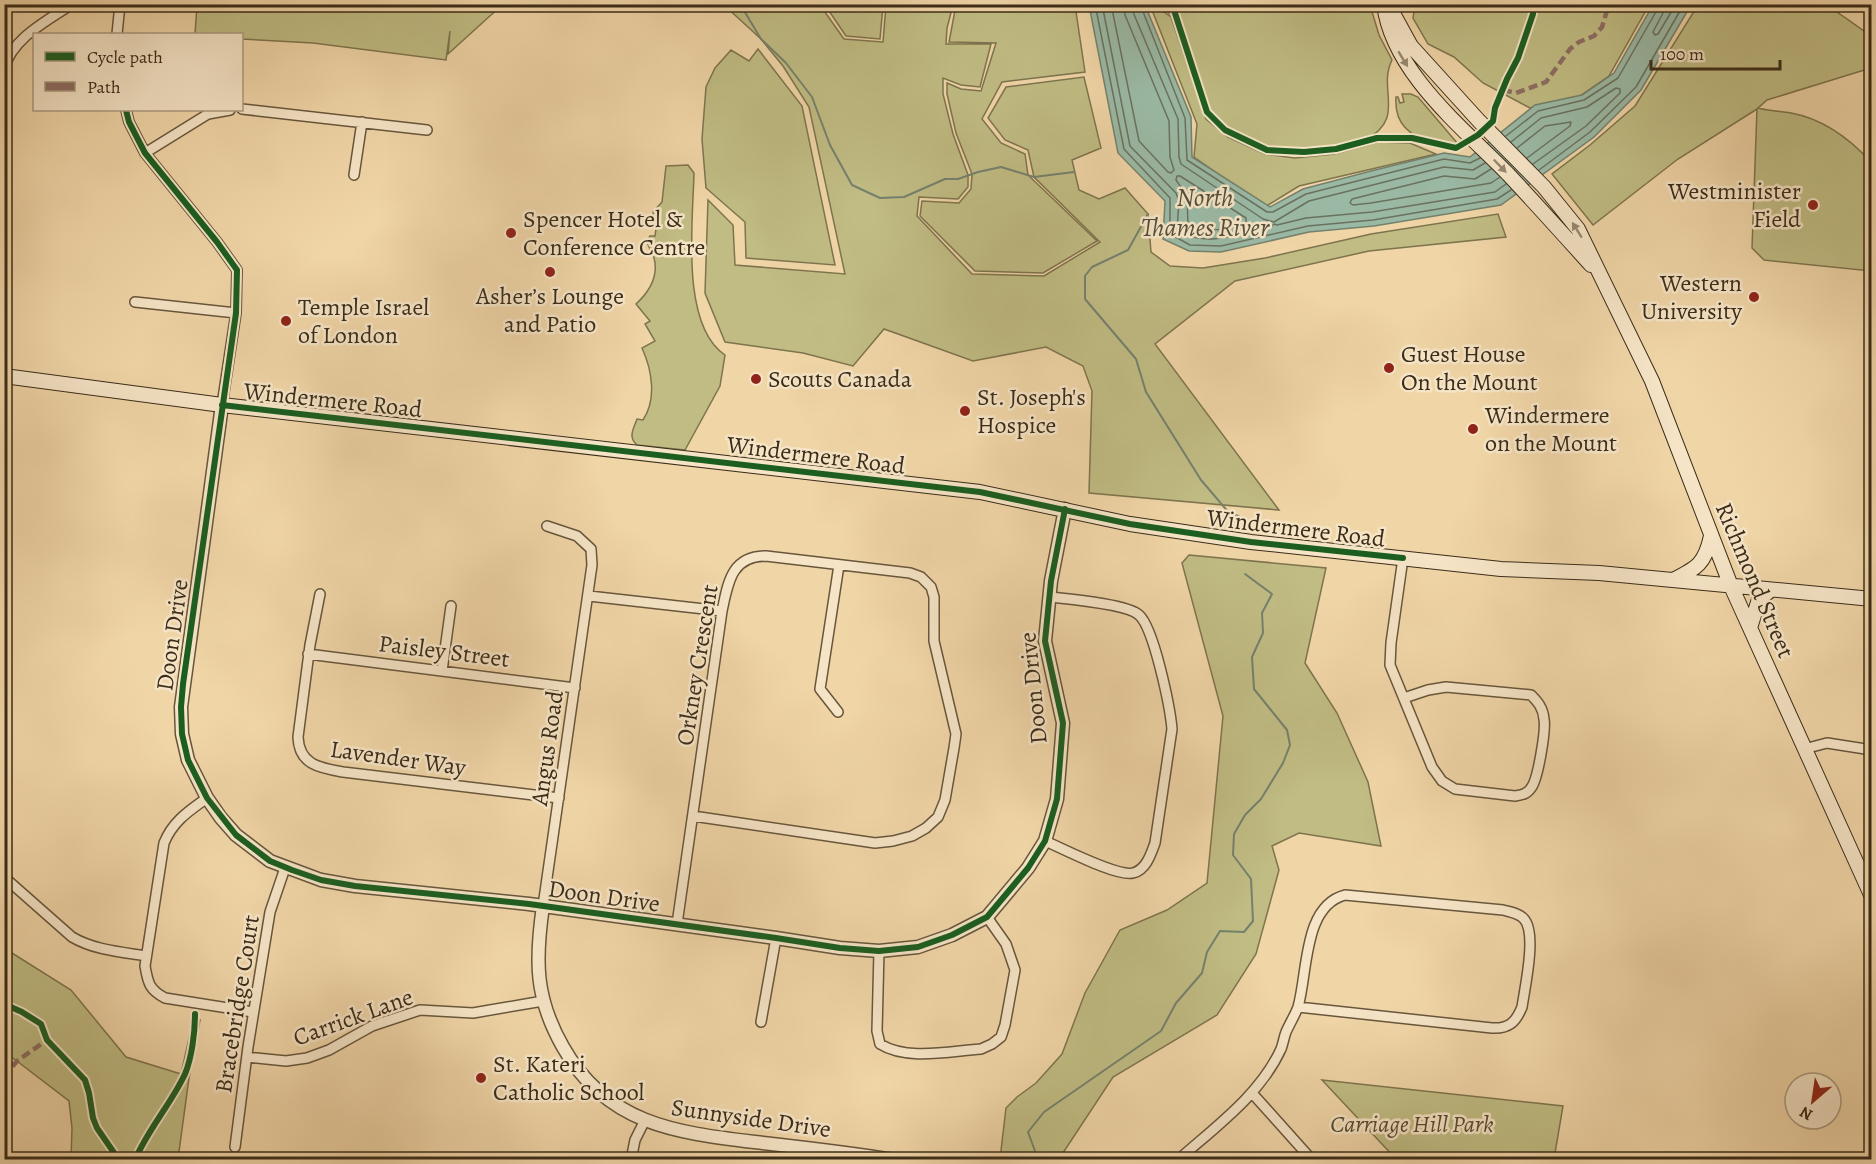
<svg xmlns="http://www.w3.org/2000/svg" width="1876" height="1164" font-family="Alegreya,serif">
	<style>
		.green { fill: #c0bc83; stroke: #7e744e; stroke-width: 1.5 }
		.water { fill: #9ab9a5; stroke: #74816d; stroke-width: 1.5 }
		.lines { fill: none; stroke-linecap: round; stroke-linejoin: round }
		.shore { stroke: #6a725f; stroke-width: 1.5 }
		.stream { stroke: #74816d; stroke-width: 2 }
		.minor-casing { stroke: #68563c; stroke-width: 12 }
		.tertiary-casing { stroke: #68563c; stroke-width: 15 }
		.secondary-casing { stroke: #3b2c19; stroke-width: 16 }
		.minor { stroke: #f5e4c6; stroke-width: 9 }
		.tertiary { stroke: #f5e4c6; stroke-width: 12 }
		.secondary { stroke: #f5e4c6; stroke-width: 14 }
		.quiet { stroke: #8d6e63; stroke-width: 4.5; stroke-dasharray: 9 4.5; stroke-linecap: butt }
		.cycleway-casing { stroke: #f5e4c6; stroke-width: 10 }
		.cycleway { stroke: #1b5e20; stroke-width: 6 }
		.oneway { fill: #988870 }
		.poi-dot { fill: #8f2418; stroke: #f5e4c6; stroke-width: 2 }
		.labels { text-anchor: middle; stroke-width: 5; stroke-linejoin: round; paint-order: stroke }
		.poi-label { font-size: 24px; fill: #3b2c19; stroke: #f5e4c6; text-anchor: start }
		.street-label { font-size: 24px; fill: #3b2c19; stroke: #f5e4c6 }
		.park-label { font-size: 24px; font-style: italic; fill: #56492e; stroke: #f5e4c6 }
		.water-label { font-size: 26px; font-style: italic; fill: #534f3c; stroke: #f5e4c6 }
	</style>
	<rect width="100%" height="100%" fill="#f0d5a7"/>
	<filter id="stains"><feTurbulence type="fractalNoise" baseFrequency=".00333" numOctaves="4"/><feColorMatrix values="0 0 0 0 .2 0 0 0 0 .09 0 0 0 0 .02 0 0 0 .5 -.17"/></filter>
	<radialGradient id="worn" r=".72"><stop offset=".6" stop-color="#630" stop-opacity="0"/><stop offset="1" stop-color="#630" stop-opacity=".3"/></radialGradient>
	<!-- green -->
	<path class="green" d="M197 5H502L448 54 450 31 446 60 313 43 242 39V34H195Z
		M724 5H820L844 39 883 42 886 5H953L947 28 946 44H991L980 87 961 85 943 78V94L953 134 968 175V187L958 199 919 197 917 216 972 274 1044 276 1100 242 1034 177 1028 150 1005 140 988 118 1006 87 1084 77 1101 148 1072 160 1079 190 1099 199 1125 188 1148 214 1151 252 1170 266 1203 268 1265 258 1371 234 1498 214 1506 237 1369 251 1235 281 1155 344 1279 510 1089 493 1092 391 1083 366 1046 347 973 361 884 329 853 366 803 353 725 342 705 293 708 200 733 225 735 265 845 274 809 107 783 66 761 39Z
		M825 5H883L880 39 846 36Z
		M956 5H1075L1085 72 1002 82 982 119 1001 143 1025 154 1028 175 1097 241 1043 273 975 271 920 216 922 201 959 203 971 189 972 174 956 133 947 94V83L961 89 981 91 996 43 949 42Z
		M1150 5H1154L1171 17 1206 119 1228 137 1265 154 1295 158 1334 154 1378 142 1410 143 1436 154 1299 186 1265 207 1194 157 1197 124Z
		M1160 5H1370L1379 35 1392 60C1377 90 1407 118 1365 140V144L1333 152 1298 155 1266 153 1229 136 1207 117 1171 15Z
		M1415 5H1649L1609 76 1577 98 1530 108 1483 83 1454 57 1428 44 1413 18Z
		M1698 5H1827L1871 36V68L1767 100 1758 108C1769 111 1780 111 1791 113 1824 119 1849 138 1871 162V271L1764 260 1752 248 1757 109 1678 159 1593 225 1552 174 1590 145 1635 106Z
		M758 49 802 106 835 265 746 258 745 222 706 188 702 139 706 87 715 68 731 50 749 61Z
		M1402 94H1411L1418 97 1458 144C1450 145 1442 143 1434 142 1410 137 1394 124 1396 97H1398L1400 103 1404 102Z
		M688 165 694 173C693 221 680 325 725 355L720 386 685 450 637 445C628 437 633 430 637 419L643 420C657 399 652 370 642 348L655 341 645 324 650 321 636 304C649 292 659 277 654 258 652 252 648 247 647 241L650 236H655L657 221 654 218 653 212 662 202 666 166Z
		M1189 555 1326 568 1305 663 1337 713 1368 782 1381 846 1299 833 1272 846 1279 870 1256 954 1217 1015 1113 1077 1059 1159H1000L1006 1108 1017 1097 1036 1083 1062 1054 1085 993 1120 930 1167 910 1207 883 1223 716 1182 563Z
		M4 948 71 990 126 1057 181 1074 193 1021 200 1020 189 1078 178 1159H71L72 1128 69 1101 5 1052Z
		M1322 1080 1563 1106 1554 1159H1396Z"/>
	<!-- water -->
	<path class="water" d="M1089 5H1145L1191 117 1192 157 1270 207 1303 189 1371 171 1444 153 1470 157 1535 105 1582 95 1614 73 1653 5H1691L1641 90 1594 137 1501 205 1374 226 1309 232 1221 252 1189 251 1163 239 1165 201 1118 153Z"/>
	<g class="lines">
		<!-- shore -->
		<path class="shore" d="M1095 4 1124 149 1170 198V234L1190 245 1221 246 1308 226 1373 220 1497 199 1511 190
			M1102 4 1130 146 1176 193 1179 201 1177 230C1204 249 1243 233 1272 226L1274 224 1277 225 1306 218 1372 212 1495 192 1506 184
			M1111 4 1139 141 1168 172 1171 173 1174 170 1170 157 1169 121 1125 15 1123 4
			M1132 4 1133 12 1178 119 1179 157 1181 164 1263 219 1274 222 1309 201 1444 167 1473 170 1485 163
			M1140 4 1185 118 1187 160 1267 212H1273L1306 194 1373 177 1444 159 1470 163 1480 158
			M1665 4 1663 13 1653 32 1655 35 1658 34 1676 4
			M1506 136 1538 111 1584 100 1618 78 1657 10V4
			M1511 142 1541 118 1587 107 1616 88 1620 89V93L1586 126 1533 164
			M1517 148 1545 126 1571 122 1570 126 1527 158
			M1491 169 1475 179 1444 176 1352 199 1350 203 1353 205 1371 203 1491 183 1500 177
			M1539 170 1590 132 1636 87 1684 4
			M1177 176H1180L1246 218V222C1230 229 1205 234 1188 226L1187 196 1176 180Z"/>
		<!-- stream -->
		<path class="stream" d="M740 4 761 39 786 63 812 97 830 145 852 185 880 198 904 197 945 179H958L978 172 1001 167 1034 177 1074 172
			M1148 214 1128 250 1092 267 1085 276V299L1136 359 1146 392 1201 480 1230 514 1239 516
			M1035 1151 1028 1132 1044 1112 1161 1031 1176 1003 1202 973 1207 952 1220 931 1244 932 1253 921 1251 879 1233 855 1234 834 1245 815 1261 799 1283 763 1290 745 1287 730 1254 689 1252 657 1263 633 1262 613 1272 594 1245 574"/>
		<!-- minor casing -->
		<g class="minor-casing">
			<path id="minor" d="M117 34 120 4
				M4 69C12 38 47 21 72 4
				M242 109 427 130
				M126 110 129 122 145 153 217 242 237 270 236 313 222 405
				M145 153 208 114 230 110
				M354 175 362 122
				M135 302 236 313
				M1403 558 1391 643 1390 665 1432 767 1442 781 1455 789 1515 796C1522 795 1527 794 1531 788 1538 780 1546 730 1544 719 1543 708 1538 702 1531 695L1446 687 1428 690 1404 698
				M320 594 310 645 298 737C299 765 320 768 343 772L559 798
				M589 596 722 611
				M308 654 575 688
				M442 671 451 606
				M838 712 820 689 839 565
				M1804 749 1827 743 1872 750
				M207 798C189 811 173 821 164 843L145 966C148 984 150 990 165 998L253 1012
				M1045 841C1062 848 1117 877 1133 873 1146 870 1151 854 1155 843L1172 729C1170 707 1154 628 1139 615 1128 604 1068 599 1050 597
				M4 877 72 937C94 950 121 952 146 956
				M543 906 592 565 591 549 577 536 547 526
				M677 924 722 611C728 583 731 556 766 556L910 573 921 577 931 587 934 597V641L956 734 954 748 945 800 938 817 926 828 912 836 893 841 875 843 693 816
				M879 951 877 1031 880 1044C907 1061 950 1051 981 1049L992 1044 1001 1037 1005 1025 1015 970 1006 944 987 917
				M761 1022 776 938
				M247 1057 286 1061 307 1058 329 1050 372 1026 420 1010 473 1013 543 1001
				M1252 1093 1312 1160
				M235 1147 248 1047 270 912 285 868
				M4 1148V1154
				M631 1160 635 1140 645 1120
				M1178 1160C1215 1127 1260 1095 1281 1049 1283 1044 1284 1037 1286 1032 1290 1023 1295 1015 1298 1007 1308 972 1303 906 1345 895L1503 910C1510 912 1519 913 1524 919 1537 933 1525 987 1522 1007 1516 1022 1509 1029 1492 1028L1298 1007"/>
		</g>
		<!-- tertiary casing -->
		<g class="tertiary-casing">
			<path id="tertiary" d="M222 405 181 707 182 734 188 760 207 798 221 818 236 835 270 861 321 880 355 886 529 904 776 938 840 948 879 951 918 947 952 935 987 917 1028 868 1045 841 1057 799 1063 723 1045 641 1051 581 1065 509
				M543 906C535 961 535 998 563 1047 608 1127 680 1133 763 1143 807 1148 850 1153 894 1160"/>
		</g>
		<!-- secondary casing -->
		<g class="secondary-casing">
			<path id="secondary" d="M1384 4C1392 72 1462 127 1508 174 1536 204 1563 234 1591 265
				M1388 4 1411 46 1479 121 1544 187 1578 229 1652 381 1731 586 1872 897
				M4 376 222 405 980 492 1130 524 1251 542 1501 569 1599 573 1872 599
				M1673 580C1697 568 1705 564 1711 536
				M1750 628 1759 599 1771 590"/>
		</g>
		<!-- minor -->
		<use href="#minor" class="minor"/>
		<!-- tertiary -->
		<use href="#tertiary" class="tertiary"/>
		<!-- secondary -->
		<use href="#secondary" class="secondary"/>
		<!-- quiet -->
		<path class="quiet" d="M1503 90 1516 93 1546 82 1570 49 1579 42 1594 36 1602 27 1609 4
			M4 1077 17 1061 47 1040"/>
		<!-- cycleway casing -->
		<g class="cycleway-casing">
			<path id="cycleway" d="M1172 4 1207 112 1225 130 1267 150 1304 152 1336 149 1377 138H1412L1456 148 1478 135 1493 121 1495 108 1507 79 1518 58 1533 14V4
				M126 110 129 122 145 153 217 242 237 270 236 313 183 684 181 707 182 734 188 760 207 798 236 835 270 861 292 870 321 880 355 886 529 904 776 938 840 948 879 951 918 947 952 935 987 917 1028 868 1045 841 1057 799 1063 723 1045 641 1051 581 1065 509
				M222 405 980 492 1130 524 1251 542 1403 558
				M4 1004 22 1012 41 1024 47 1040 85 1080 89 1093 93 1118 97 1128 119 1160
				M135 1160C148 1129 171 1104 185 1074 192 1057 195 1032 195 1014"/>
		</g>
		<!-- cycleway -->
		<use href="#cycleway" class="cycleway"/>
	</g>
	<!-- one-way arrows -->
	<defs><path id="oneway-solid" d="M-6-.8H1V-3.2L6.5 0L1 3.2V.8H-6Z" transform="scale(1.5)"/></defs>
	<g class="oneway">
		<use href="#oneway-solid" transform="translate(1403 59) rotate(59)"/>
		<use href="#oneway-solid" transform="translate(1500 166) rotate(46)"/>
		<use href="#oneway-solid" transform="translate(1577 230) rotate(-122)"/>
	</g>
	<!-- markers -->
	<g class="poi-dot">
		<circle cx="1813" cy="205" r="6"/>
		<circle cx="511" cy="233" r="6"/>
		<circle cx="550" cy="272" r="6"/>
		<circle cx="1754" cy="297" r="6"/>
		<circle cx="286" cy="321" r="6"/>
		<circle cx="1389" cy="368" r="6"/>
		<circle cx="756" cy="379" r="6"/>
		<circle cx="965" cy="411" r="6"/>
		<circle cx="1473" cy="429" r="6"/>
		<circle cx="481" cy="1078" r="6"/>
	</g>
	<g class="labels">
		<!-- poi labels -->
		<g class="poi-label">
			<text x="1801" y="199" text-anchor="end">Westminister<tspan x="1801" dy="28">Field</tspan></text>
			<text x="523" y="227">Spencer Hotel &amp;<tspan x="523" dy="28">Conference Centre</tspan></text>
			<text x="1742" y="291" text-anchor="end">Western<tspan x="1742" dy="28">University</tspan></text>
			<text x="550" y="304" text-anchor="middle">Asher’s Lounge<tspan x="550" dy="28">and Patio</tspan></text>
			<text x="298" y="315">Temple Israel<tspan x="298" dy="28">of London</tspan></text>
			<text x="1401" y="362">Guest House<tspan x="1401" dy="28">On the Mount</tspan></text>
			<text x="768" y="387">Scouts Canada</text>
			<text x="977" y="405">St. Joseph's<tspan x="977" dy="28">Hospice</tspan></text>
			<text x="1485" y="423">Windermere<tspan x="1485" dy="28">on the Mount</tspan></text>
			<text x="493" y="1072">St. Kateri<tspan x="493" dy="28">Catholic School</tspan></text>
		</g>
		<!-- street labels -->
		<g class="street-label">
			<text transform="translate(333 400) rotate(6)" y="8">Windermere Road</text>
			<text transform="translate(816 455) rotate(7)" y="8">Windermere Road</text>
			<text transform="translate(1296 528) rotate(7)" y="8">Windermere Road</text>
			<text transform="translate(1755 580) rotate(67)" y="8">Richmond Street</text>
			<text transform="translate(172 635) rotate(-82)" y="8">Doon Drive</text>
			<text transform="translate(444 651) rotate(7)" y="8">Paisley Street</text>
			<text transform="translate(697 665) rotate(-81)" y="8">Orkney Crescent</text>
			<text transform="translate(1033 688) rotate(-96)" y="8">Doon Drive</text>
			<text transform="translate(547 748) rotate(-82)" y="8">Angus Road</text>
			<text transform="translate(398 758) rotate(8)" y="8">Lavender Way</text>
			<text transform="translate(604 896) rotate(8)" y="8">Doon Drive</text>
			<text transform="translate(237 1004) rotate(-81)" y="8">Bracebridge Court</text>
			<text transform="translate(353 1017) rotate(-20)" y="8">Carrick Lane</text>
			<text transform="translate(751 1118) rotate(8)" y="8">Sunnyside Drive</text>
		</g>
		<!-- park labels -->
		<g class="park-label">
			<text x="1412" y="1132">Carriage Hill Park</text>
		</g>
		<!-- water labels -->
		<g class="water-label">
			<text x="1205" y="206">North<tspan x="1205" dy="30">Thames River</tspan></text>
		</g>
	</g>
	<!-- margin -->
	<rect width="1876" height="1164" fill="none" stroke="#f0d5a7" stroke-width="24"/>
	<rect x="6" y="6" width="1864" height="1152" fill="none" stroke="#3b2c19" stroke-width="3"/>
	<rect x="12" y="12" width="1852" height="1140" fill="none" stroke="#3b2c19" stroke-width="1.5"/>
	<!-- legend -->
	<rect x="33" y="33" width="210" height="78" fill="#f5e4c6" stroke="#ab9a81" stroke-width="1.5"/>
	<rect x="45" y="52" width="30" height="9" fill="#1b5e20" stroke="#ab9a81" stroke-width="1.5"/>
	<text x="87" y="63" font-size="18" fill="#3b2c19">Cycle path</text>
	<rect x="45" y="82" width="30" height="9" fill="#8d6e63" stroke="#ab9a81" stroke-width="1.5"/>
	<text x="87" y="93" font-size="18" fill="#3b2c19">Path</text>
	<!-- north arrow -->
	<g transform="translate(1813 1101) rotate(209)"><circle r="28" fill="#f5e4c6" stroke="#ab9a81" stroke-width="1.5"/>
	<path d="M0-4.5L10 22L0 15L-10 22Z" fill="#8f2418"/>
	<text y="-9" font-size="16" font-weight="bold" text-anchor="middle" fill="#3b2c19">N</text>
	</g>
	<!-- scale -->
	<path d="M1651 60v9h129v-9" fill="none" stroke="#3b2c19" stroke-width="3"/>
	<text x="1660" y="60" font-size="18" fill="#3b2c19" stroke="#f5e4c6" stroke-width="4.5" paint-order="stroke">100 m</text>
	<rect width="100%" height="100%" filter="url(#stains)"/>
	<rect width="100%" height="100%" fill="url(#worn)"/>
</svg>
